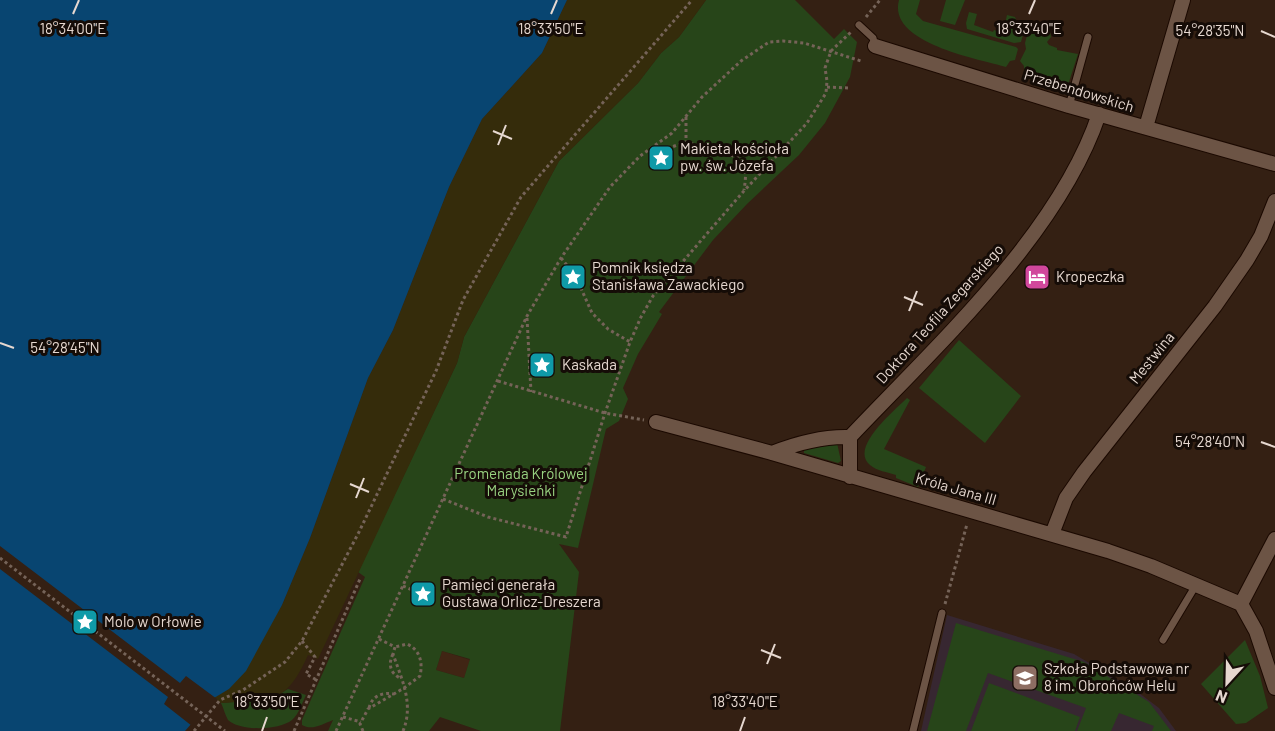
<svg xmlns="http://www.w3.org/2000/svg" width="1275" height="731" font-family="Barlow,sans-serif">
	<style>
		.built { fill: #402514 }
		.education { fill: #372731 }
		.green { fill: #274519; fill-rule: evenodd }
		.sand { fill: #352c0b }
		.water { fill: #084571 }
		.pier { fill: #342013 }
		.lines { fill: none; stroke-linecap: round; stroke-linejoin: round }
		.service-casing { stroke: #1b0901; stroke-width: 9 }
		.minor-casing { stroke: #1b0901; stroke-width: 16 }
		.path { stroke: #756358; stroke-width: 3; stroke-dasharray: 3 3; stroke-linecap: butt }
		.service { stroke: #6c5445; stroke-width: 7 }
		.minor { stroke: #6c5445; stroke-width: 14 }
		.ticks { fill: none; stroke: #e6d8d0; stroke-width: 2 }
		.labels { text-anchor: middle; stroke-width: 6; stroke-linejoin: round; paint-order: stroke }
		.street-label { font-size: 15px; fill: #e6d8d0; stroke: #150c07 }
		.poi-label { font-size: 15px; fill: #e6d8d0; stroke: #150c07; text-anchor: start }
		.park-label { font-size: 15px; fill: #98d280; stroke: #150c07 }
		.ticks-label { font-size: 15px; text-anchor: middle; fill: #e6d8d0; stroke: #150c07; stroke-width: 6; stroke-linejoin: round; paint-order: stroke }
	</style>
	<rect width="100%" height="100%" fill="#342013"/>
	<!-- built -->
	<path class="built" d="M442 651 470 660 464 678 436 670Z"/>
	<!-- education -->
	<path class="education" d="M947 615 1074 654 1135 690 1159 708 1176 731H921Z"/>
	<!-- green -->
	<path class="green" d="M706 0H795L834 39 844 29 857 42 850 77 825 123 799 155 747 204 713 240 659 312 662 314 638 354 623 388 628 399 619 421 606 429 578 548 559 544 579 572 560 731H481L440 717 429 731H328L333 720C323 724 312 731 302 725V720L365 577 358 572 457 363 464 337 559 161 638 83 661 53 679 37ZM442 651 470 659 464 678 436 670Z
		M899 0H920L916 14 923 21 1016 47 1018 49 1015 60 1010 61 1006 67C978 59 887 43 899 0Z
		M946 0H965L955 25 940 21Z
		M969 12 977 14 974 25 993 32 994 30 1003 33 1007 15 1015 17 1017 22 1025 27 1021 42 1014 43 967 29 966 23Z
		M1029 28 1050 32 1051 37 1047 42 1049 45 1057 48V50L1078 54 1068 85 1024 72V66L1020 61 1026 49 1025 43Z
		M959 340 1021 396 985 443 919 388Z
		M907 398 910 400 884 449 926 467 918 487 896 478V475C887 472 877 471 870 465 849 448 894 411 907 398Z
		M832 443H837L841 461 838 463 804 453V449Z
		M956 623 1084 662 1149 702 1171 731H1152L1154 726 1119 713 1111 731H1077L1086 708 988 673 966 731H927Z
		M1245 640 1260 676 1268 708 1246 723 1236 724 1201 684Z
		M989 683 1080 717 1075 731H971Z
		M288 689 306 695C302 703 299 714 292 720 278 731 239 731 228 720 225 715 224 709 221 703L271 699Z"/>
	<!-- sand -->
	<path class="sand" d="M567 0H706L679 37 661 53 638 83 559 161 464 337 457 363 318 659 308 655C285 706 271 699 221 703L214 697 229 689 282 605 310 538 368 378 393 330 449 187 482 119 542 53Z"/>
	<!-- water -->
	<path class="water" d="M0 0H567L542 53 482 119 449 187 393 330 368 378 310 538 282 605 246 671 229 689 214 698 185 731H0Z"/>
	<!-- pier -->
	<path class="pier" d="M0 546 180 683 186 676 217 699 192 726 164 704 168 697 0 569Z"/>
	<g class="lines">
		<!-- service casing -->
		<g class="service-casing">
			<path id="service" d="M859 25 873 38 875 46
				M1069 106 1088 37
				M1163 640 1196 585
				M913 731 942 613"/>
		</g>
		<!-- minor casing -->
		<g class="minor-casing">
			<path id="minor" d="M875 46 1069 106 1275 164
				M1146 127 1183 0
				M656 422 772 453 1108 551 1151 566 1241 604
				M772 453C797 443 823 436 850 437
				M850 477V437C936 346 1059 234 1099 114
				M1052 534 1066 498 1084 472 1215 306 1247 260 1261 236 1275 201
				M1241 604 1256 631 1275 688
				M1241 604 1275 539"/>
		</g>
		<!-- path -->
		<path class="path" d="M866 17 880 0
			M827 87 850 88
			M686 117V142
			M656 146 666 149 686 142 740 158C747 169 746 177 744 190
			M735 154H764L781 149
			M561 258 575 275 592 313 608 329 630 342
			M527 318 531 392
			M498 381 605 413 644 420
			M443 499 488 517 566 537 605 413 630 342 641 317 653 296 743 192 807 123 826 93 827 81 825 68 831 51 851 32
			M0 558 225 731
			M403 586 419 593
			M945 604 967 524
			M379 639 395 647 393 654C402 680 414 704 403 731
			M302 641 315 657 306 674 315 679
			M393 654C388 664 390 673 400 678
			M369 708C372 696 382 692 394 694
			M343 717 361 722
			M194 731 220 700 243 690 285 662 302 641 359 532 436 371 463 300 521 197 692 0
			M294 731 360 579
			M336 731 527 316 561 258 610 187 640 156 672 133 702 97 741 61 769 42 783 41 804 43 861 61
			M363 731 360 724 368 709 404 688 420 676C423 662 420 650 407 644L395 647"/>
		<!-- service -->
		<use href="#service" class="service"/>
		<!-- minor -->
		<use href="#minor" class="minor"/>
	</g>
	<!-- ticks -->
	<path class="ticks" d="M73 14 79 0M551 14 557 0M1029 14 1035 0M1261 31 1275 37M493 131 512 139M498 145 506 125M904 297 923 305M909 311 917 291M0 343 14 348M1261 442 1275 447M350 484 369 492M356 498 364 478M761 650 781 658M767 664 775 644M262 731 267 717M740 731 745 717"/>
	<!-- icons -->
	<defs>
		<g id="sight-square" transform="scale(1.35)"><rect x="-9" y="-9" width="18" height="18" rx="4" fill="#0f9aa8" stroke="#150c07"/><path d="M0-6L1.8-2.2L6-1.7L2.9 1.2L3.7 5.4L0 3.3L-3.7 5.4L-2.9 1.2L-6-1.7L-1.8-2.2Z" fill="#fff"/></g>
		<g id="hotel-square" transform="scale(1.35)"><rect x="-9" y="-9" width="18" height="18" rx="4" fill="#d1479c" stroke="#150c07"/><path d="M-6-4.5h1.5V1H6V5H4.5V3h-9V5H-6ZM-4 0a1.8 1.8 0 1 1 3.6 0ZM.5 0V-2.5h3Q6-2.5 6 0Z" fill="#fff"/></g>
		<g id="school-square" transform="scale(1.35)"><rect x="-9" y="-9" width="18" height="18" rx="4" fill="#8d6e63" stroke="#150c07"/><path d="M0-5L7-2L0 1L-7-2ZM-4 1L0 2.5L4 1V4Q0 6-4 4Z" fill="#fff"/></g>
	</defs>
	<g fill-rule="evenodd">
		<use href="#sight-square" x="661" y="158"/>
		<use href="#sight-square" x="573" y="277"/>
		<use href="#hotel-square" x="1037" y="277"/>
		<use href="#sight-square" x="542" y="365"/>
		<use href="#sight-square" x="423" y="594"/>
		<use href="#sight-square" x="85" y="622"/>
		<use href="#school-square" x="1025" y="678"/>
	</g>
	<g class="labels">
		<!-- street labels -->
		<g class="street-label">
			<text transform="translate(1079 91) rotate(17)" y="5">Przebendowskich</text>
			<text transform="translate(940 314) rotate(-48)" y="5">Doktora Teofila Zegarskiego</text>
			<text transform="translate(1152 358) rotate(-51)" y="5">Mestwina</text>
			<text transform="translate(956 489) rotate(16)" y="5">Króla Jana III</text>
		</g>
		<!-- poi labels -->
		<g class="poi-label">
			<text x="680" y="154">Makieta kościoła<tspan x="680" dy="17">pw. św. Józefa</tspan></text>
			<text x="592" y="273">Pomnik księdza<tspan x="592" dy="17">Stanisława Zawackiego</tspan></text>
			<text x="1056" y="282">Kropeczka</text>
			<text x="562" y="370">Kaskada</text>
			<text x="442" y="590">Pamięci generała<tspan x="442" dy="17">Gustawa Orlicz-Dreszera</tspan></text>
			<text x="104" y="627">Molo w Orłowie</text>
			<text x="1044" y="674">Szkoła Podstawowa nr<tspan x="1044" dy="17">8 im. Obrońców Helu</tspan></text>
		</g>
		<!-- park labels -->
		<g class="park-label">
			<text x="521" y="479">Promenada Królowej<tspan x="521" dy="17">Marysieńki</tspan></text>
		</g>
	</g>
	<g class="ticks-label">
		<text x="73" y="34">18°34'00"E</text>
		<text x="551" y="34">18°33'50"E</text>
		<text x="1029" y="34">18°33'40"E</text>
		<text x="1210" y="36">54°28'35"N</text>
		<text x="65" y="353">54°28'45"N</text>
		<text x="1210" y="447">54°28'40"N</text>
		<text x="267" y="707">18°33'50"E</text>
		<text x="745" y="707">18°33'40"E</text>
	</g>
	<!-- north arrow -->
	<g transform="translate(1227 683) rotate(202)" stroke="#150c07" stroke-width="4.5" paint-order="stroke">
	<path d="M0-4.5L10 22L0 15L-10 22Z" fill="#e6d8d0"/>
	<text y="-9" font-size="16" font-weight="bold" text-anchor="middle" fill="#e6d8d0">N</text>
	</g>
</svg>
